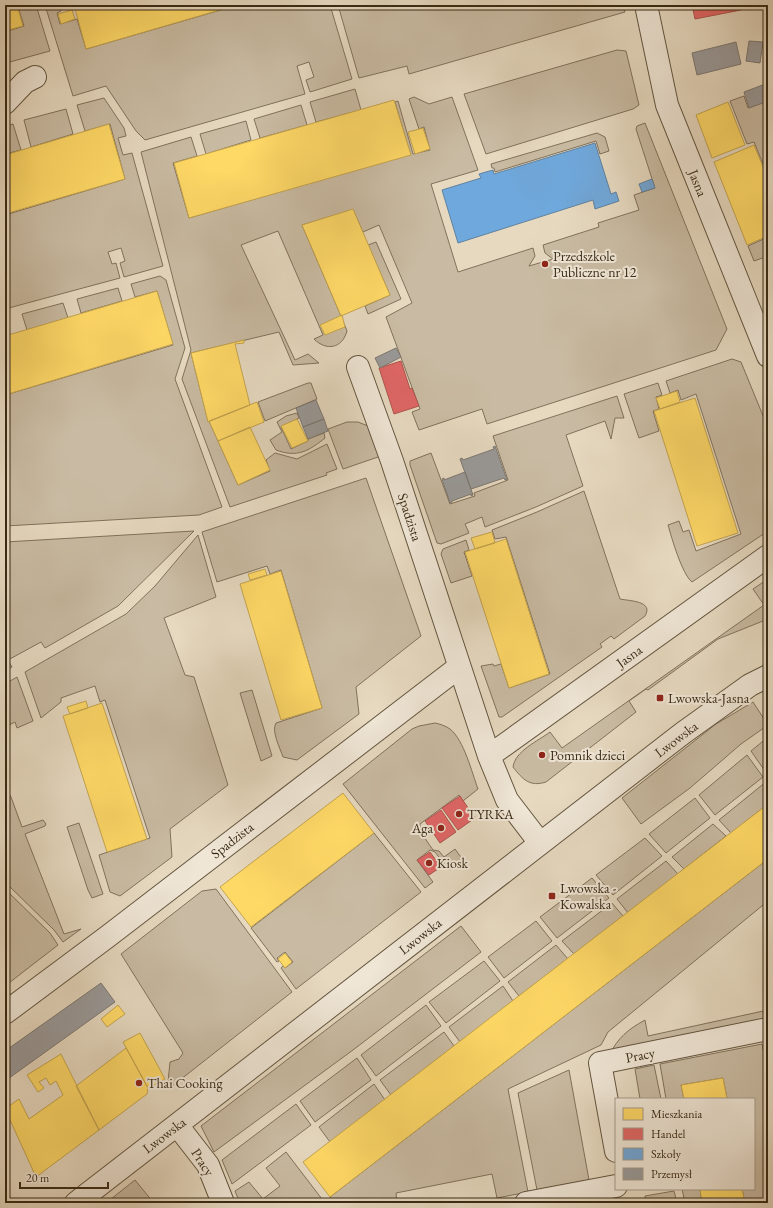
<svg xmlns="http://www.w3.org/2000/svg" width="773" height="1208" font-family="'EB Garamond',serif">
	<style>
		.green { fill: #c9bba3; stroke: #81725c }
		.homes { fill: #ffd966; stroke: #c4a44e }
		.shops { fill: #e06666; stroke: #ae544e }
		.schools { fill: #6fa8dc; stroke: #5f82a0 }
		.industry { fill: #999; stroke: #7c7871 }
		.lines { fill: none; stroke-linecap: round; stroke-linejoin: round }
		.minor-casing { stroke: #645640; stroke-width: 24 }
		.minor { stroke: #efe6d6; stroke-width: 22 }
		.poi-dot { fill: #8f2418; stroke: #efe6d6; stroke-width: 1.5 }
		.labels { text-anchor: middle; stroke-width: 4; stroke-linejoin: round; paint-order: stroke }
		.street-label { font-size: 14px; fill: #392a15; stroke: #efe6d6 }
		.poi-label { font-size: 14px; fill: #392a15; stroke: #efe6d6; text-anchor: start }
	</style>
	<rect width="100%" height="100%" fill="#e6d9c0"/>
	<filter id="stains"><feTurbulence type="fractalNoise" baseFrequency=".005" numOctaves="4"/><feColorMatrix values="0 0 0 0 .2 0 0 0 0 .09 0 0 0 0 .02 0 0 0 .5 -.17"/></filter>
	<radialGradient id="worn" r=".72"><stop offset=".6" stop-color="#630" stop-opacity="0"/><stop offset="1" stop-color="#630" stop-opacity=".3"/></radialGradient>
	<!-- green -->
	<path class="green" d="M36 5 50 51 6 63 5 65V32L24 26 19 10Z
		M45 5H59L61 11 57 13 60 24 77 19 86 49 238 5H330L352 79 310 92 306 80 314 77 309 62 297 66 305 94 145 140 136 131 106 86 73 96Z
		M338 5H364L365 6 369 5H623L625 12 409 74 407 66 359 78Z
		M617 50 626 51 639 105 633 109 486 154 464 94Z
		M355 89 361 110 316 122 310 102Z
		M744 96 748 108 768 101V176L754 142 747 144 730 101Z
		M414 97 429 104 452 97 478 170 431 184 458 272 533 248 535 256 529 266 553 259 545 253 543 245 599 227 598 223 639 210 634 195 655 188 636 129 637 126 645 123 727 329 716 350 487 424 482 409 419 430 412 412 420 409 386 317 412 303 379 225 363 232 353 210 302 225 341 316 347 331C342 349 326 351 314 339L323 335 278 231 241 245 295 360 308 354 319 363 293 365 279 332 191 353 208 421H209L238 485 270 471 266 460 275 453 297 459 327 444 337 469 326 473 327 475 230 507 182 379 191 350 141 152 191 137 197 156 173 163 189 218 410 154 395 102 398 101 413 154 430 150 424 127 419 129 409 99Z
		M104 98 124 128 126 136 118 138 123 155 132 153 163 266 124 277 120 263 125 261 121 248 108 252 112 264 116 263 120 278 5 309V215L125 179 110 124 85 131 77 105Z
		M301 105 307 125 260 138 254 119Z
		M66 109 73 134 31 147 24 120Z
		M246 121 251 140 206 154 200 134Z
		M13 124 21 150 5 154V126Z
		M597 133 605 137 609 151 600 154 596 141 495 172 494 168H492L491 164Z
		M768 237V256L754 261 748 246Z
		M376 242 401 299 368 314 365 306 390 295 368 245Z
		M160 276 166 280 185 348 175 379 222 507 199 515 5 526V395L173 345 157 291 135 297 131 284Z
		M118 288 122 301 81 313 77 299Z
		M63 303 68 318 27 330 22 314Z
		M732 359 741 362 768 428V531L692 582C682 574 672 539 668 525L679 521 683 532 689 530 696 551 741 534 696 394 681 400 678 390 670 393 666 381Z
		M308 383H311L317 399 265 421 258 402Z
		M658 383 662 395 656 397 659 409 653 411 659 431 639 438 624 394Z
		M617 396 624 418H615L611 439 605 421 566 435 583 486 536 507 485 527 482 517 465 524 469 533 441 544 437 543 410 465V461L431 453 450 504 475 496 474 493 508 480 493 436Z
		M297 413 299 418 281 427 291 449 308 441V439L324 433 325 438C309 451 297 458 276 450L270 440 282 432 277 422 286 416Z
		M347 422H358L368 426 381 456 343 469 328 429Z
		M366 478 421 636 356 687 359 714 297 760 283 757C280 748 271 731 276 723L322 708 281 570 270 574 267 566 217 582 202 532Z
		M584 491 620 599C630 601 654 601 645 616L614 639 611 636 600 644 602 647 502 717H499L481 666 493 664 494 666 501 664 509 688 550 674 506 537 495 539 492 530 537 512Z
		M194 531 118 606 45 648 41 642 8 660 12 667 5 671V542Z
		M198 535 216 597 164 618 185 675 194 677 228 785 170 829 172 857 120 896 110 892 99 855 150 838 105 700 100 702 95 686 61 698V702L41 718 25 672 126 614 155 586Z
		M466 540 469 550 464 552 472 576 451 583 441 554 443 549Z
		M768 579V619L718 639 648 690 646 689 629 701 636 712 546 782C530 787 523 780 513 767 515 751 538 741 550 732L562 748 764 605 753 589Z
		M17 677 33 721 17 728 15 722 5 727V684Z
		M252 690 272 756 261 761 240 693Z
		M753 702 768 725 741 744 690 788 641 824 622 798 716 724Z
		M435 723C440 724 446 726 450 729 464 740 472 773 478 789L463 801 459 795 420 824V831L433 850 439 851 444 857 455 849 463 860 449 870 435 852 430 850 417 860 433 882 425 888 343 784 412 729 419 726Z
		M768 737V773L767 774 751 751Z
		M747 755 763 777 715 815 699 795Z
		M767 781 768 783V804L731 833 719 820Z
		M5 787 11 797 22 827 43 820 46 824 45 826 25 834 64 934 81 929 63 942 54 930 5 882Z
		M695 798 710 818 666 853 649 834Z
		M79 823 103 894 92 898 88 890 67 827Z
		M713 824 726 836 684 869 672 857Z
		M374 833 421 892 296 989 281 968 283 966 285 968 293 962 285 952 277 958 279 961 277 962 251 928Z
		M645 838 662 856 613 895 596 875Z
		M768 859V901L608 1032 601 1045 508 1089 528 1192 497 1198 492 1174 396 1193 397 1203H334L330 1197Z
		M666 861 678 874 628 913 617 899Z
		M592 878 609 898 557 938 540 917Z
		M5 889 50 933 58 945 5 986Z
		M216 889 292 992 171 1087 168 1082 170 1062 179 1059 183 1053 121 954 202 891Z
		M612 903 623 916 574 954 562 941Z
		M536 921 552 941 504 978 488 957Z
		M461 926 481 952 353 1050 214 1152 201 1126Z
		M556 945 568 959 519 996 508 982Z
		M484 961 500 981 446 1023 429 1002Z
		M503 986 513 1001 460 1042 449 1027Z
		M426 1005 441 1026 376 1076 361 1055Z
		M768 1010V1022L609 1055C619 1037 627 1030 645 1020L648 1036Z
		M444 1032 454 1046 391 1095 380 1080Z
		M762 1044 768 1074V1203H745L742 1189H754V1099H727L723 1078 681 1085 684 1099H666L660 1064Z
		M357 1058 371 1080 315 1122 300 1101Z
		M654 1065 661 1099H640L635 1069Z
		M569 1070 589 1180 537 1190 518 1093Z
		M374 1084 385 1100 330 1142 319 1127Z
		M296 1104 311 1125 232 1184 222 1160Z
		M286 1152 325 1203H240L235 1191 249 1182 263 1199 280 1186 266 1168Z
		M135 1180 153 1202 152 1203H106Z
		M682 1189H700L702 1203H685Z
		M674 1191 677 1203H646L645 1196Z"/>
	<!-- homes -->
	<path class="homes" d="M5 5H17L23 26 5 31Z
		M74 5H237L86 49Z
		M72 10 75 19 61 24 58 14Z
		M394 100 411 155 189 218 174 163Z
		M728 102 745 145 712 158 696 115Z
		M109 124 125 179 5 214V155Z
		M423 128 430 149 415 154 408 132Z
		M754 145 768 179V236L747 245 714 162Z
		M353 209 390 295 341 316 302 225Z
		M157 291 173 344 5 395V336Z
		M342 315 345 327 325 335 320 325Z
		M244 340V343L235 344 250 405 208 422 191 353Z
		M677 391 680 402 660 409 656 398Z
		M695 398 738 533 697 546 654 411Z
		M257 402 264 422 218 441 209 421Z
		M297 419 308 441 292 448 281 426Z
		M250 427 270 470 238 485 218 441Z
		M492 532 495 543 475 549 471 538Z
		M506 539 549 674 509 688 465 552Z
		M265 569 267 575 250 580 248 574Z
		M281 571 322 708 281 720 240 584Z
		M86 701 88 708 70 714 67 707Z
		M102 703 147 839 107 852 63 716Z
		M343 793 374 833 251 927 220 887Z
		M768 804V859L330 1197 303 1162Z
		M285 953 292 962 285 968 278 959Z
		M118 1005 125 1014 107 1027 101 1019Z
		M140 1033 165 1079 148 1088 123 1042Z
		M126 1048 148 1088 147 1094 99 1130 76 1086Z
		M61 1054 99 1130 36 1177 5 1109 19 1099 29 1119 63 1095 56 1081 50 1085 46 1078 39 1082 44 1088 38 1092 27 1075Z
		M723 1078 727 1099H684L681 1085Z
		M700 1189H742L745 1203H702Z"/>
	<!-- shops -->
	<path class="shops" d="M692 5H740L741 10 695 19Z
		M401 361 410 389 412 388 419 406 394 414 379 368Z
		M460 796 475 818 458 830 442 808Z
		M441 810 456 832 440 843 425 821Z
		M430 852 441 867 429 875 417 860Z"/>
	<!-- schools -->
	<path class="schools" d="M595 143 611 194 616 192 619 201 595 209 593 200 458 243 442 190 481 178 479 174 493 170 494 174Z
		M652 179 655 188 642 192 639 184Z"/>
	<!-- industry -->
	<path class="industry" d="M749 41 763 42 760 63 746 61Z
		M736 42 741 64 697 75 692 53Z
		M768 83V101L749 108 744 92Z
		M396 348 401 357 380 368 375 358Z
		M316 400 324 419 303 427 296 408Z
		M324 419 328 431 308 439 303 427Z
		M495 446 507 480H505L504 478 471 489 460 459 462 458 463 460 494 449 493 447Z
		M465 472 473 495 471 496V494L452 501V502L450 503 442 479 444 478V480Z
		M101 983 115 1002 5 1081V1051Z"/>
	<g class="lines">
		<!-- minor casing -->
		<g class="minor-casing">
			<path id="minor" d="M646 5 667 105 768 356
				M5 103 25 82 35 77
				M358 367 392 461 489 756 507 800 540 843
				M489 756 768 556
				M5 1013 107 937 459 667
				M177 1125 208 1165 223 1203
				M616 1151 600 1063 768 1029
				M76 1203 683 733 750 685 768 676
				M526 1203 616 1186"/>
		</g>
		<!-- minor -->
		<use href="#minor" class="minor"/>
	</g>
	<!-- markers -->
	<g class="poi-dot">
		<circle cx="545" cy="264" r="4"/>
		<rect x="656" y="694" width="8" height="8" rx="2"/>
		<circle cx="542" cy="755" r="4"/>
		<circle cx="459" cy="814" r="4"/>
		<circle cx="441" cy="828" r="4"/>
		<circle cx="429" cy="863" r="4"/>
		<rect x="548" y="892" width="8" height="8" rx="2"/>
		<circle cx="139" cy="1083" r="4"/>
	</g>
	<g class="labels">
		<!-- street labels -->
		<g class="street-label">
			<text transform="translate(698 183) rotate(68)" y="5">Jasna</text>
			<text transform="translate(410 517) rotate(72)" y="5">Spadzista</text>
			<text transform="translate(629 656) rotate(-36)" y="5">Jasna</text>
			<text transform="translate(676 739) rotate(-37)" y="5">Lwowska</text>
			<text transform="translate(232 840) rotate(-38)" y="5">Spadzista</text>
			<text transform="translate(420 936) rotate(-38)" y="5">Lwowska</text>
			<text transform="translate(640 1055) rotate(-11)" y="5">Pracy</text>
			<text transform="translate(164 1135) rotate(-37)" y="5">Lwowska</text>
			<text transform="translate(203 1162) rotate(57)" y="5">Pracy</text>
		</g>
		<!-- poi labels -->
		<g class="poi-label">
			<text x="553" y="261">Przedszkole<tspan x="553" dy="16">Publiczne nr 12</tspan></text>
			<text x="668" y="703">Lwowska-Jasna</text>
			<text x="550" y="760">Pomnik dzieci</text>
			<text x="467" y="819">TYRKA</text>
			<text x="433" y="833" text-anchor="end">Aga</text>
			<text x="437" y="868">Kiosk</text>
			<text x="560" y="893">Lwowska -<tspan x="560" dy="16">Kowalska</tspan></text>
			<text x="147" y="1088">Thai Cooking</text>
		</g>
	</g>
	<!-- margin -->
	<rect width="773" height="1208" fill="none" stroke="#e6d9c0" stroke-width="20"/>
	<rect x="6" y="6" width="761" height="1196" fill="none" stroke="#392a15" stroke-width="2"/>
	<rect x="10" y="10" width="753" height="1188" fill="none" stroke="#392a15"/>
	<!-- legend -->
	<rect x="615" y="1098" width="140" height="92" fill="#efe6d6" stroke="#a69b89"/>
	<rect x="623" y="1108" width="20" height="12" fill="#ffd966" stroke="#a69b89"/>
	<text x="651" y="1118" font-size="12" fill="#392a15">Mieszkania</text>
	<rect x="623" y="1128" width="20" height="12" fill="#e06666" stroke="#a69b89"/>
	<text x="651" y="1138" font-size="12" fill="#392a15">Handel</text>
	<rect x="623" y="1148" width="20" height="12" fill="#6fa8dc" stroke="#a69b89"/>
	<text x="651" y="1158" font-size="12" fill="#392a15">Szkoły</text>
	<rect x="623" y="1168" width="20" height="12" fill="#999999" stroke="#a69b89"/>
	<text x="651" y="1178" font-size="12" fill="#392a15">Przemysł</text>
	<!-- scale -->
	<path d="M20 1182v6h88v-6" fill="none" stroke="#392a15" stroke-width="2"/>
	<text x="26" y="1182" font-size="12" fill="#392a15" stroke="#efe6d6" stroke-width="3" paint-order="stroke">20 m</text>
	<rect width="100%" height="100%" filter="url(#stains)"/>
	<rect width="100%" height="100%" fill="url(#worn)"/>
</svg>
